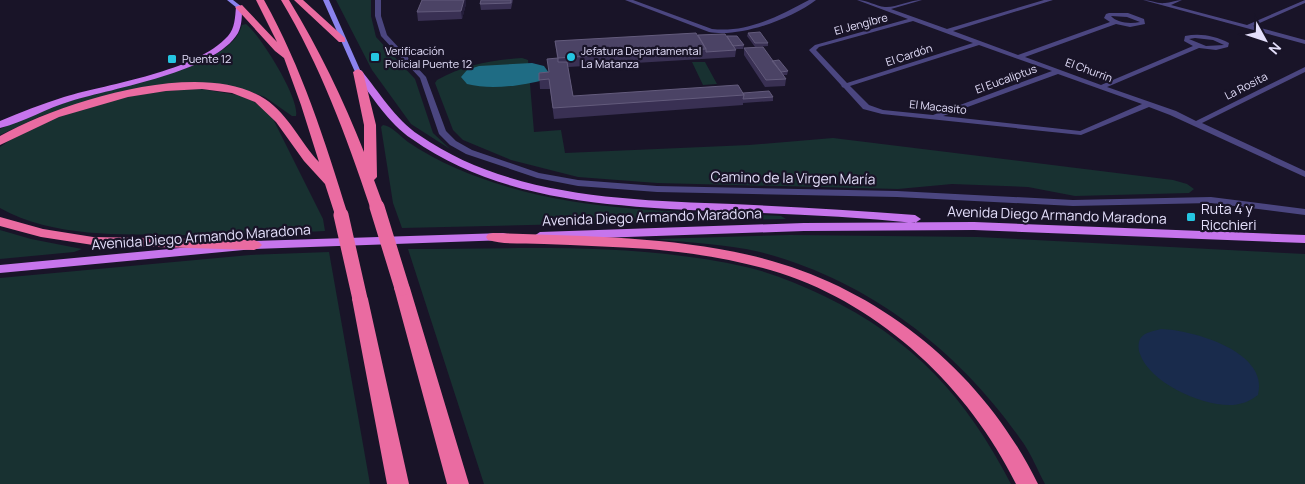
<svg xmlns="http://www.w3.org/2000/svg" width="1305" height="484" font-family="Manrope,sans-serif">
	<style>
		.green { fill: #183131 }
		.water { fill: #192b4c }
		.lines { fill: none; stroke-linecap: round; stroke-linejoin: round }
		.taxiway { fill: #1f6c84; fill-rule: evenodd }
		.minor { fill: #4b4680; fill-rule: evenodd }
		.tertiary { fill: #4b4680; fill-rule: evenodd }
		.secondary { fill: #8b83ee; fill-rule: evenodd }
		.primary { fill: #c675ec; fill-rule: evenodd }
		.motorway { fill: #ea6ba1; fill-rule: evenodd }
		.motorway-bridge { stroke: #ea6ba1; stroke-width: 15 }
		.wall { fill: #393053 }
		.shaded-wall { fill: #241d3a }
		.building { fill: #4b4365; stroke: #635b7c }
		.poi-dot { fill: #25c5e1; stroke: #191428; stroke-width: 2 }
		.labels { text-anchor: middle; stroke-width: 4.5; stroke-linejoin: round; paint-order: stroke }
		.far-street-label { font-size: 11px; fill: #e4dffb; stroke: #191428 }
		.far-poi-label { font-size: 11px; fill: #e4dffb; stroke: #191428; text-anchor: start }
		.street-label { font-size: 14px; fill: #e4dffb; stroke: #191428 }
		.poi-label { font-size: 14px; fill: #e4dffb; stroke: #191428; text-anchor: start }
	</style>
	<rect width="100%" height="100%" fill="#191428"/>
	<!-- green -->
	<path class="green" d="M336 0H371V16L376 37 415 79 433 133 450 149 411 124 372 70Z
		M246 24C261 36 300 99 296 116H292L265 97 248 91 209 85 94 99 41 116 0 135V129L40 111 73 100 192 65C211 57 236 47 242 25Z
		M522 58 528 60 534 132 561 130 565 153 749 145 833 138 1173 180 1187 184 1194 189 1189 193 1075 196 1028 187 952 184 898 189 657 183 578 177 511 160 463 140 453 130 435 83 437 80C464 65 492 60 522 58Z
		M692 62H705L717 84 703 85Z
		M201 89 238 95 253 101 271 115 323 219 325 231C277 234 229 235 180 235 121 234 53 238 0 208V147C50 110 140 89 201 89Z
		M383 125C392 126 400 136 408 142 437 162 474 177 508 187 594 213 691 211 781 216L786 219 402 228 393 203 381 127Z
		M0 230 31 239 82 249 74 252 0 259Z
		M790 235 978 237 1305 254V484H1045C1038 471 1032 456 1024 444 961 352 869 280 760 252 727 244 690 243 655 239Z
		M408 249C520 249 636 242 746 267 773 273 799 284 824 296 913 339 966 397 1011 484H484Z
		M329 252 370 484H0V278L250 255Z"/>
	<!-- water -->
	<path class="water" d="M1161 329C1193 330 1270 352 1258 395 1250 401 1243 404 1233 405 1203 407 1150 383 1140 354 1138 350 1138 343 1140 339 1144 332 1154 331 1161 329Z"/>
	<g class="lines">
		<!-- taxiway -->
		<path class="taxiway" d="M532 63 544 66 549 73 544 80C521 86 490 90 467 84L461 77 467 70 479 66Z"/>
		<!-- minor -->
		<path class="minor" d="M625 0H633L712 29C747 33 779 16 809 0H816C791 19 740 38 709 32Z
			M857 0C868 0 875 6 885 7 895 8 910 0 922 0L891 9 947 29 1044 0H1053L953 31 1018 55 1110 22 1104 18 1106 14 1109 13H1128L1144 19 1145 24 1130 27 1116 24 1025 57 1101 85 1193 46 1184 41 1185 36C1201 33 1215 36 1229 43L1228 47 1216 50 1199 48 1107 87 1176 111 1196 121 1305 67V72L1202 123 1305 171V177L1170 115 1149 107 1081 135 882 114 863 109 844 88 842 87 841 85 809 50 815 45 908 19ZM1111 16 1127 17 1140 22C1130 24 1117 23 1111 16ZM913 21 973 43 847 83 816 50 819 47ZM1195 38 1213 40 1224 45 1206 46 1189 39ZM979 45 1052 71 933 115 883 110 869 105 850 86ZM1058 74 1142 104 1080 131 943 116Z
			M1143 0C1150 0 1158 4 1165 3 1170 3 1176 0 1182 0L1171 5 1247 25 1305 0V3L1253 26 1305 40V44Z"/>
		<!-- tertiary -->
		<path class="tertiary" d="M375 0H381V16L387 35 426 77 446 131 456 141 472 150 539 173 578 180 657 186 897 191 1073 200 1211 197 1305 209V215L1211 203 1073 206 897 197 657 192 578 186 537 178 466 154 450 145 439 134 420 78 381 36 375 16Z"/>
		<!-- secondary -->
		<path class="secondary" d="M227 0H233L242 7 237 8Z
			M323 0H329L361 72 360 73 355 72Z"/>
		<!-- primary -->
		<path class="primary" d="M239 5 242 7C242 16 242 25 238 33 215 72 113 88 71 101 47 108 24 122 0 128V121C21 112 42 104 64 97 111 83 195 72 228 36 235 28 235 17 236 7Z
			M355 70H361C379 92 395 119 419 135 510 198 627 200 733 204 794 207 855 210 915 215L921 219 915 223C856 217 796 214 737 212 627 207 505 205 412 139 388 123 372 96 355 74Z
			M974 222 1305 235V243L974 230 804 231 540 240 534 236 540 232 804 223Z
			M503 233 507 234 509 237 507 240 254 249 0 273V265L254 241Z"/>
		<!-- motorway -->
		<path class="motorway" d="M256 0H264C302 68 325 141 348 215L346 218H336L325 184 304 161 276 122 255 102 232 93 202 89 166 91 128 97 59 117 0 145V136C61 102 201 57 265 99 289 115 300 142 319 162L301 105 284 58 275 51 235 7 242 5 277 42Z
			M281 0H289C319 49 343 99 364 152V125L353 72 358 69 363 72 376 125 377 177 374 180 384 207 382 210 377 211 370 207C346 135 320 65 281 0Z
			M294 0H303L345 38V42H339Z
			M0 217 43 229 93 237 254 240 259 242 262 245 259 248 254 250 93 245 41 237 0 226Z
			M493 233C578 236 665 236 749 255 874 283 982 369 1038 484H1016C969 388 882 306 780 273 738 260 694 253 650 249 615 247 579 245 544 244 526 243 505 245 488 240L486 237 488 234Z
			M402 283 408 284 410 288 469 484H447L394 288 396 284Z
			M360 294 366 295 368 299 409 484H387L352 299 354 295Z"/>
		<!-- motorway-bridge -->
		<path class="motorway-bridge" d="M377 207 402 288
			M341 215 360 299"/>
	</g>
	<!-- wall -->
	<path class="wall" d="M481 0H513L511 9 481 10 480 4Z
		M466 4 462 19 418 21 417 12Z
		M748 33 768 43V46L755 47 747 36Z
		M698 35 727 36 744 45 743 49H735L736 50 735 57 568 67 573 96 743 93 773 97V101L743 103V105L554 119 550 89H540L539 73 549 72 557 58 555 41Z
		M744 48 772 61 788 71 787 75H783L786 79 785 86 765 87 744 55Z"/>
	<!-- shaded-wall -->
	<path class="shaded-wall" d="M464 0H466V4L462 19 461 11Z"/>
	<!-- building -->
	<path class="building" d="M422 0H464L461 11 417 12Z
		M481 0H511V3L480 4Z
		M760 32 768 43H755L748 33Z
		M696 33 706 49 558 58V62H567L573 96 738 85 744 95 553 108 549 79 539 80V73L549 72 547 59 558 58 555 41Z
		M725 34 736 50 706 52V49L698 35Z
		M727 36H737L744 45 733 46Z
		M763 47 786 79 766 80 744 48Z
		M779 60 788 71 781 72 772 61Z
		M769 91 773 97 743 99 744 95 743 93Z"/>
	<!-- markers -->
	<g class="poi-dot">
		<rect x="370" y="52" width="10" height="10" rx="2.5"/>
		<circle cx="571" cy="57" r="5"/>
		<rect x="167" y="54" width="10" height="10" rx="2.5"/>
		<rect x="1186" y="212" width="10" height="10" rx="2.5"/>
	</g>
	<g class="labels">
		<!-- far-street labels -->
		<g class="far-street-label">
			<text transform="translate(861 24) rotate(-15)" y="4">El Jengibre</text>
			<text transform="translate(909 55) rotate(-18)" y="4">El Cardón</text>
			<text transform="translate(1089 70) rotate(20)" y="4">El Churrin</text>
			<text transform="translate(1006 79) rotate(-20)" y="4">El Eucaliptus</text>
			<text transform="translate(1246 86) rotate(-27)" y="4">La Rosita</text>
			<text transform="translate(938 107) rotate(6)" y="4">El Macasito</text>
		</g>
		<!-- far-poi labels -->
		<g class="far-poi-label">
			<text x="385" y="55">Verificación<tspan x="385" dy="13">Policial Puente 12</tspan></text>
			<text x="581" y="55">Jefatura Departamental<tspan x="581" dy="13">La Matanza</tspan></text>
			<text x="182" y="63">Puente 12</text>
		</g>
		<!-- street labels -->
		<g class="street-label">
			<text transform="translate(793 178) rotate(1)" y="5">Camino de la Virgen María</text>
			<text transform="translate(1057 215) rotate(2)" y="5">Avenida Diego Armando Maradona</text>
			<text transform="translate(652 217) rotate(-2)" y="5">Avenida Diego Armando Maradona</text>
			<text transform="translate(201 237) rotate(-4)" y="5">Avenida Diego Armando Maradona</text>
		</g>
		<!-- poi labels -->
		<g class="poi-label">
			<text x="1201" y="214">Ruta 4 y<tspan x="1201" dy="16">Ricchieri</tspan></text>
		</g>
	</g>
	<!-- north arrow -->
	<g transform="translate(1265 40) rotate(130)" stroke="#191428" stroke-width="4" paint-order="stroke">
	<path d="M0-4L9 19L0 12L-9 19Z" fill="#e4dffb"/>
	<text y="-8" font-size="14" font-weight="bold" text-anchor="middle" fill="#e4dffb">N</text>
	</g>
</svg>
